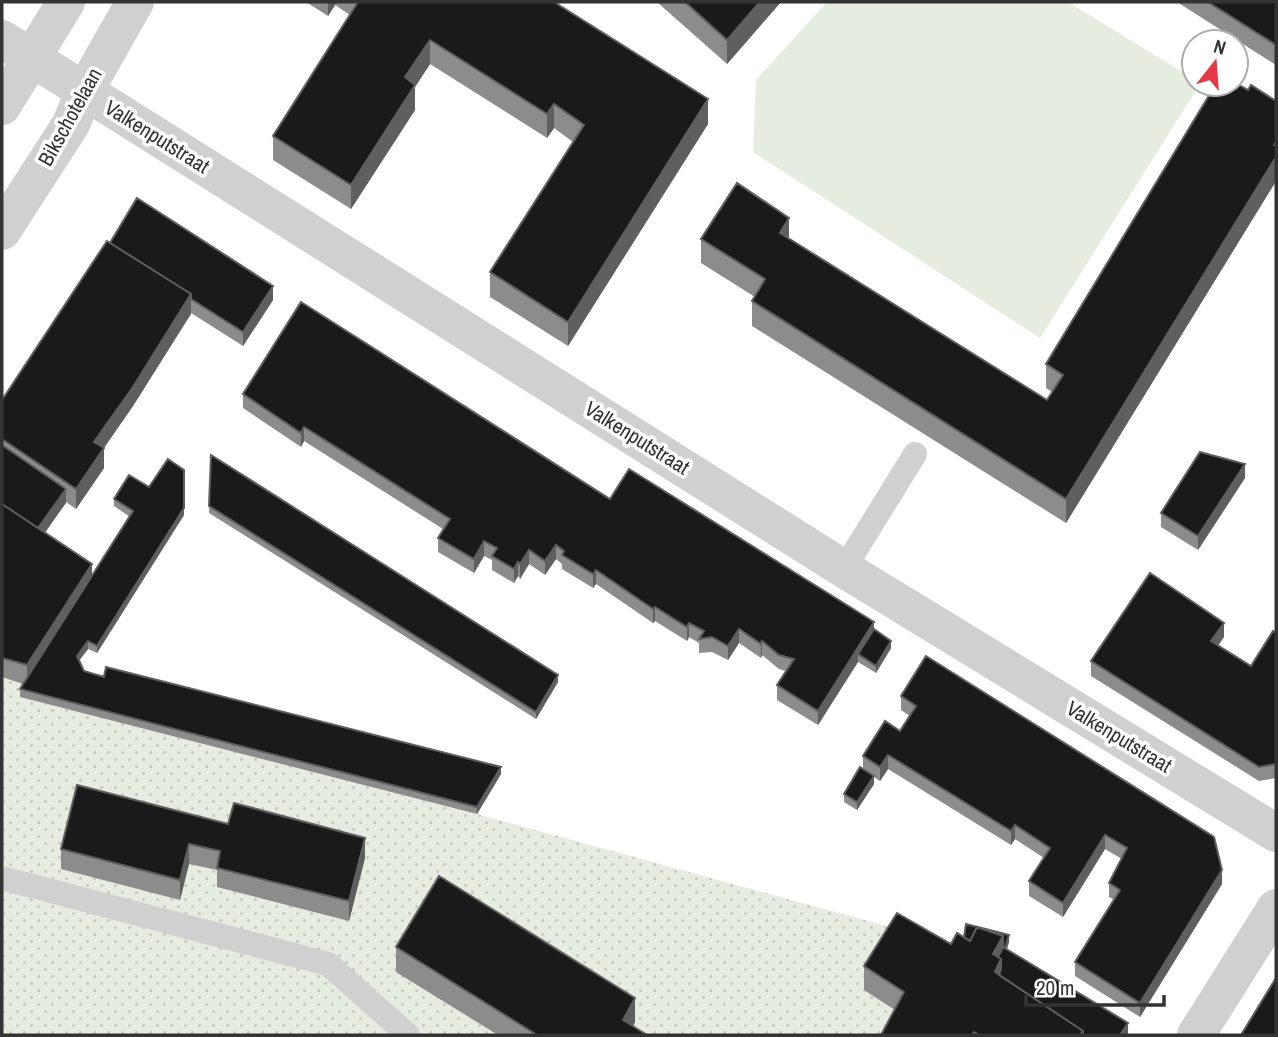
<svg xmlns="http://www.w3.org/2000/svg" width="1278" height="1037" font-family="'Archivo Narrow',sans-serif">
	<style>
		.grass { fill: url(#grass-dots) }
		.garden { fill: #e6ecdf }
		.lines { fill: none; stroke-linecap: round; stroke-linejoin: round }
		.service { stroke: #d0d0d0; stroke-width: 24 }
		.minor { stroke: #d0d0d0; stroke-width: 38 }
		.tertiary { stroke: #d0d0d0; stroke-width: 38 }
		.wall { fill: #8c8c8c }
		.shaded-wall { fill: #5f5f5f }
		.building { fill: #1a1a1a; stroke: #5f5f5f; stroke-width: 2 }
		.labels { text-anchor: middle; stroke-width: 7; stroke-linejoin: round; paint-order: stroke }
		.street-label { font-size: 21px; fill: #333; stroke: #fff }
	</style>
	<defs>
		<pattern id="grass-dots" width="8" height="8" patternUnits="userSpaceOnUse" patternTransform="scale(1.75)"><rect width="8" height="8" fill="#e6ecdf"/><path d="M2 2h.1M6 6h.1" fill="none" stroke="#c6cbc0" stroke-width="1.8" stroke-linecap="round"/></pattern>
	</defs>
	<rect width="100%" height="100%" fill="#fff"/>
	<!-- grass -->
	<path class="grass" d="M2 677 27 685 20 697 477 814 890 927 1125 1035H2Z"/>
	<!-- garden -->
	<path class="garden" d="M827 2H1068L1194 79V84H1200L1040 338 753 152 756 80Z"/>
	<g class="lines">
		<!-- service -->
		<path class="service" d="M844 569 915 454
			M2 878 328 964 408 1035"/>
		<!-- minor -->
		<path class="minor" d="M2 39 844 569 1276 833
			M2 106 66 2
			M2 231 71 124 84 92 135 2"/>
		<!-- tertiary -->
		<path class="tertiary" d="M1196 1035 1276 908"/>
	</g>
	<!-- wall -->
	<path class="wall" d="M306 2H554L708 124 568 346 490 297V272L573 142 554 128 547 138 430 64 415 87V110L351 209 273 160V136L350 15 335 5 328 16Z
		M657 2H781L727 64Z
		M1177 2H1276V65Z
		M1248 90 1276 101V181L1066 523 752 326V301L755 297 701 263V239L789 238 1047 400 1052 392 1046 388V364Z
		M110 243 273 300 243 346 191 313 133 406 104 448V468L76 509 66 502 45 533 92 577 130 517 114 506V499L184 515 97 653 88 649 79 661 84 671 501 774 477 814 20 697V689L23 684 2 677V400Z
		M243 394 610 499 874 629 891 648 876 673 858 662 818 725 777 700V685L786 671 779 669 762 655 761 658 739 643 728 660 712 652 699 653V643L689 637 687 641 655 621 653 623 596 584 593 588 562 569V564L556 559 545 575 529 564 520 579 518 576 514 583 492 570V560L484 556 474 573 438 552V538L443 529 304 441 301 447 243 408Z
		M211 455 558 682 536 719 209 513Z
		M1245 478 1198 550 1161 527V513Z
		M1276 633V778L1259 781 1091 676V661L1224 637 1218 646 1251 666Z
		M901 696 1222 884 1140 1017 1075 976V962L1114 900 1109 897V883L1122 859 1105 849 1063 917 1029 896V881L1044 858 1015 839 1011 845 888 769 880 781 874 777V784L857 810 844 802V794L863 769V756L900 731 910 716 901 710Z
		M228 824 365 858 349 921 217 887V870L189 864 180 900 61 869V849Z
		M964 937 1009 942 1007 949 1128 1035H881L895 1010 864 990V966L951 944Z
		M396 947 635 1022 633 1026 647 1035H498L396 972Z"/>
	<!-- shaded-wall -->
	<path class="shaded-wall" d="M328 2H335V5L328 16Z
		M760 2H781L727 64V40Z
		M430 40V64L415 87V110L351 209V185L405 77Z
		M708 99V124L568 346V322Z
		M554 104V128L547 138V114Z
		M1276 141V181L1066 523V499Z
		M789 218V242L780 233Z
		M273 286V300L243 346V332Z
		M191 294V314L133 406 94 462V442Z
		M304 427V441L301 447V433Z
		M104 448V468L76 509V489Z
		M1245 464V478L1198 550V536Z
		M66 489V503L35 546V532Z
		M184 508V515L97 653V646Z
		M484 541V556L474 573V559Z
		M556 545V559L545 575V561Z
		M529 550V564L520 579V564Z
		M518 562V576L514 583V569Z
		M92 564V584L27 685V665Z
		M596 570V584L593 588V574Z
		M655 607V621L653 623V609Z
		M874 622V636L858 654V662L818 725V711Z
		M689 623V637L687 641V627Z
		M1224 623V637L1211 655V641Z
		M739 629V643L728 660V646Z
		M88 641V649L77 663V656Z
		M762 641V655L761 658V644Z
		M891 641V648L876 673V666Z
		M558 675V682L536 719V712Z
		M888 755V769L880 781V767Z
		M501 767V774L477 814V807Z
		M874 776V784L857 810V802Z
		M1015 825V839L1011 845V831Z
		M1105 835V849L1063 917V903Z
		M365 838V858L349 921V901Z
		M189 844V864L180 900V880Z
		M1222 870V884L1140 1017V1003Z
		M1009 935V942L1003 961 1001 983 995 972 993 954 1003 936Z
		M635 998V1022L628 1035 623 1020Z
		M1128 1023V1035H1120Z"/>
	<!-- building -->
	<path class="building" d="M358 2H554L708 99 568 322 490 272 584 125 554 104 547 114 430 40 405 77 415 85 351 185 273 136Z
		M685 2H760L727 40Z
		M1208 2H1276V45Z
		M1236 83 1248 90 1251 85 1276 101V141L1274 145 1276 146V157L1066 499 752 301 765 279 701 239 737 183 789 218 780 233 1047 400 1063 375 1046 364 1216 84H1236Z
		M137 198 273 286 243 332 191 299V294L110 243Z
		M107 241 191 294 133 387 94 442 104 448 76 489 2 439V400Z
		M301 302 610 499 629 469 874 622 818 711 777 685 794 659 779 655 762 641 761 644 739 629 728 646 712 637 699 639 704 631 689 623 687 627 655 607 653 609 596 570 593 574 562 555 564 551 556 545 545 561 529 550 520 564 518 562 514 569 492 556 497 548 484 541 474 559 438 538 450 519 304 427 301 433 243 394Z
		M2 445 66 489 38 528 2 504Z
		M1200 452 1245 464 1198 536 1161 513Z
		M211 455 558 675 536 712 209 506Z
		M168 459 184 470V508L97 646 88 641 77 656 84 671 104 677 106 667 501 767 477 807 20 689 133 511 114 499 129 475 149 487Z
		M2 504 92 564 27 665 2 658Z
		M1150 573 1224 623 1211 641 1251 666 1273 631 1276 633V764L1259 767 1091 661Z
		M874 629 891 641 876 666 858 654Z
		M926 656 1214 837 1222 870 1140 1003 1075 962 1120 890 1109 883 1127 848 1105 835 1063 903 1029 881 1050 848 1015 825 1011 831 888 755 880 767 863 756 885 721 900 731 916 706 901 696Z
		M860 767 874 776 857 802 844 794Z
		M77 785 228 824 234 803 365 838 349 901 217 868 220 851 189 844 180 880 61 849Z
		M439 876 635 998 623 1020 647 1035H537L396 947Z
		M897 913 951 944 957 933 970 941 977 927 1003 936 993 954 1001 959 995 972 1083 1031 1080 1035H979L974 1032 972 1035H881L904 992 864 966Z
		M966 924 1009 935 1005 948 1003 947V936L977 927 970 941 964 937Z
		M1003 947 1128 1023 1120 1035H1083V1031L999 975 1001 969V959L998 957Z
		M1276 978V1035H1241Z"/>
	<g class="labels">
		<!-- street labels -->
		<g class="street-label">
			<text transform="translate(70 117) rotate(-61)" y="7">Bikschotelaan</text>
			<text transform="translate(157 137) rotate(32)" y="7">Valkenputstraat</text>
			<text transform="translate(637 438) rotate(32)" y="7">Valkenputstraat</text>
			<text transform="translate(1119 737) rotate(31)" y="7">Valkenputstraat</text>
		</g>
	</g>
	<!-- border -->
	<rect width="1278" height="1037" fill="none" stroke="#333333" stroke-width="7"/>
	<!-- north arrow -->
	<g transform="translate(1215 63) rotate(17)"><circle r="33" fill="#ffffff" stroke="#adadad" stroke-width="2"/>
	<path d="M0-5L12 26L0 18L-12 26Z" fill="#e63946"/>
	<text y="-10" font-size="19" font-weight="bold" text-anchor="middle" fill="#333333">N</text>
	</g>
	<!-- scale -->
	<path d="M1026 995v10h138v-10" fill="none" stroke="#333333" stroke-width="3.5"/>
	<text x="1036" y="995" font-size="21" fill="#333333" stroke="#ffffff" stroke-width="5" paint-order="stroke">20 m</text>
</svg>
